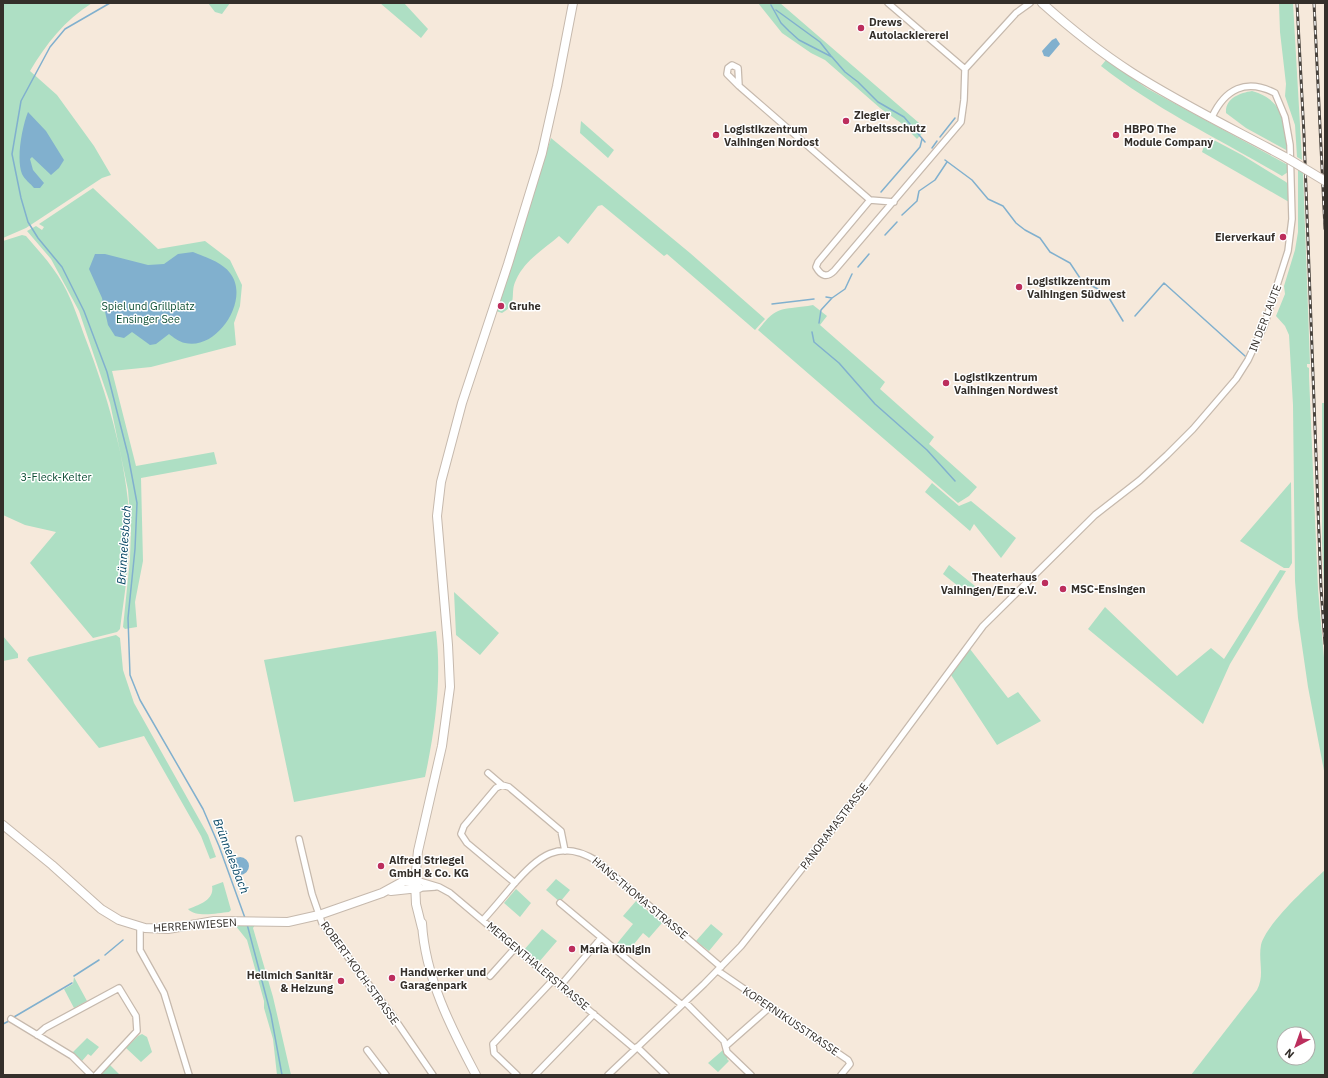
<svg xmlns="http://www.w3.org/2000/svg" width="1328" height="1078" font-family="'IBM Plex Sans',sans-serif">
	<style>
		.green { fill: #aedfc4; fill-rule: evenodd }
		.water { fill: #81b0ce }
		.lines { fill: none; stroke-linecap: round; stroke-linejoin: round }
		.stream { stroke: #81b0ce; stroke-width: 1.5 }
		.street-casing { stroke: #c6b9ad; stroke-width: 8 }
		.secondary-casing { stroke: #c6b9ad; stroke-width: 10 }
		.street { stroke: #fff; stroke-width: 5.5 }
		.secondary { stroke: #fff; stroke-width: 8 }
		.rail-casing { stroke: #48423c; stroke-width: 3 }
		.rail { stroke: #fff; stroke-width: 1.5; stroke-dasharray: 4.5; stroke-linecap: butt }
		.secondary-bridge-casing { stroke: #c6b9ad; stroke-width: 10; stroke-linecap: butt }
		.secondary-bridge { stroke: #fff; stroke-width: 8 }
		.poi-dot { fill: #bc2e5d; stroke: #fff; stroke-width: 1.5 }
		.labels { text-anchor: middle; stroke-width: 3; stroke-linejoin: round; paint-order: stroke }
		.poi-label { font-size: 11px; font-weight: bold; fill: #342f2a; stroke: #fff; text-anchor: start }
		.park-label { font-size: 11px; fill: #0d4e34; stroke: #fff }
		.street-label { font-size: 11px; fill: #342f2a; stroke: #fff }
		.water-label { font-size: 12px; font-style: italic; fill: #044462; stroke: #fff }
	</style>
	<rect width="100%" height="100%" fill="#f6e9db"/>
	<!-- green -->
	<path class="green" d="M3 3H92C65 20 46 44 30 71L57 95 94 146 111 175 102 178 26 228 3 238Z
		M208 3H230L222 14 215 12Z
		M380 3H404L428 29 421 38Z
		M758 3H780L926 129 917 139 901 123 880 108 825 60 811 53 782 33Z
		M1279 3H1293L1302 160 1297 157 1295 125 1285 96 1286 84 1280 32Z
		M1106 60 1148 89 1288 165V172L1282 176C1221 140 1157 110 1101 66Z
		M1252 91C1284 100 1284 122 1288 151L1246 128 1226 113C1225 98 1240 93 1252 91Z
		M581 121 614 150 608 158 580 133Z
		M551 138 690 253 765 319 755 330 667 254 664 256 602 205 598 206 568 244 559 236C543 250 525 260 516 280 509 294 519 303 502 313L496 311Z
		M1210 138 1242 155 1286 182 1289 185V202L1202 152 1206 140Z
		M1298 169 1303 172 1310 364H1307V367L1309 368V376L1318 589 1325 669V776L1308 687 1298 618 1295 581 1293 405 1289 335 1285 326 1276 316 1285 294 1284 286 1295 250 1298 232Z
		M93 188 158 249 205 241 230 260 242 285 240 306 234 323 236 345 151 367 112 371 136 466 214 452 217 464 141 478 143 561 135 602 137 627 125 629 123 627 130 559 131 528 128 490 110 403 79 311 51 259 27 231 36 226 42 230 44 227 39 224Z
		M22 235 26 236C39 251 53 266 63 284 73 302 79 321 86 340 107 395 124 452 129 511 132 550 125 590 120 629L117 632 93 638 30 563 56 532 25 525 3 515V241Z
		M813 305 827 316 820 325 885 382 880 389 934 437 929 444 977 487 969 496 958 503 758 330C779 303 782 311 813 305Z
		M1322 403H1324L1325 412V612L1322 543Z
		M1291 482 1292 563 1289 568H1284L1240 541Z
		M932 483 959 506 971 501 1016 538 1001 558 974 524 970 531 925 492Z
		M949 565 975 586 968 594 943 574Z
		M1280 570 1286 571 1230 664 1203 724 1088 629 1105 607 1177 676 1211 648 1224 659Z
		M454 592 499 633 480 655 456 635Z
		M436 631C442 680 435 730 425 777L294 802 264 660Z
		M116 635 120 638 123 670 134 703 208 835 216 857 210 859 201 836 144 736 99 748 27 660 29 657Z
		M3 636 18 654V658L3 661Z
		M970 649 1008 698 1018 692 1041 721 997 745 951 675Z
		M1325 870V1075H1191L1257 990C1265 975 1258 961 1261 945 1266 924 1309 885 1325 870ZM1284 1034H1308V1058H1284Z
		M556 879 570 890 560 902 546 890Z
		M223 882 231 910 229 912C218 913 196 918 188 909 198 905 215 900 212 886Z
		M516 889 531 903 520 917 504 903Z
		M636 901 662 923 649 938 643 933 625 955 615 946 633 924 623 916Z
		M711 924 723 934 709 951 696 941Z
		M235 925H255L253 928 273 997 291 1075H277L273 1039 264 1008V1001L247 940Z
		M542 929 557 941 539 962 524 950Z
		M74 977 87 1001 74 1008 64 989 73 984Z
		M142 1034 147 1037 152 1052 141 1062 126 1048 138 1036Z
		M87 1038 99 1047 91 1056 88 1054 82 1061 72 1053Z
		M723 1050 729 1056 727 1059 729 1061 718 1072 708 1063Z
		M110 1065 120 1075H100Z"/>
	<!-- water -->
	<path class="water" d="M1056 38 1060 44 1049 57 1044 56 1042 51 1052 40Z
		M28 112 46 131 64 160 59 168 51 175 32 157 30 159 33 170 44 183 40 188H34C31 184 24 179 22 174 16 159 22 127 28 112Z
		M193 252C205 257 222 262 230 273 251 299 217 351 185 343 179 342 173 337 169 334L156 344 150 345 132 332 124 338 115 336 108 325 102 298 89 269 95 254H105L148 265 164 264 178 254Z
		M231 866a9 9 0 1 1 18 0a9 9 0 1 1-18 0Z"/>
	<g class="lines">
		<!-- stream -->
		<path class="stream" d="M110 3 65 29 50 47 21 101 12 154 21 198 28 222 38 238 62 267 84 311 107 372 128 455 137 503 135 549 128 618 130 675 140 700 203 809 219 846 245 918
			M771 5 781 23 789 31 799 40 832 57 845 72 858 82 878 102 904 117 925 142
			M776 10 820 42 831 56
			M940 137 955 118
			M932 148 937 141
			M945 160 972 180 988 199 1003 206 1016 223 1025 230 1040 238 1050 252 1070 263 1082 281 1106 293 1123 321
			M881 192 920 147 922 139
			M902 215 917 201 919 191 935 180 947 162
			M885 235 897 222
			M858 267 869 254
			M826 297 832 298
			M772 304 814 299
			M1135 316 1164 283 1245 356
			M819 323 821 310 832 298 845 289 852 274
			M812 332 814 342 839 363 875 404 927 450 955 481
			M247 924 271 1015 282 1075
			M105 955 123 940
			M74 976 99 960
			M14 1017 72 983
			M3 1024 9 1021"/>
		<!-- street casing -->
		<g class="street-casing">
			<path id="street" d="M888 3 965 69
				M739 86 727 74 728 68 732 65 738 68 739 86 870 200
				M870 200 818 262 816 267C821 276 827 278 834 271L961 122 964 100 965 69 1016 13 1030 3
				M870 200 894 202
				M488 773 502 785
				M299 839 312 894 322 923 392 1015 433 1075
				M419 881 439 887 450 893 635 1049
				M515 883 467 843 461 834 464 826 496 788 502 785 509 787 561 831 565 851
				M420 888 435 887
				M560 903 682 1005
				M483 920C493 909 503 897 513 885 538 857 559 837 597 861L721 967
				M140 927V950L164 993 189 1075
				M718 971 848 1060 850 1064 841 1075
				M490 976 516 947
				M561 985 601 938
				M685 1002 724 1041 727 1052 751 1075
				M11 1019 72 1056 91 1075
				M37 1035 45 1028 119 988 136 1016 137 1031 96 1075
				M727 1045 770 1007
				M637 1047 666 1075
				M367 1050 386 1075
				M517 1075 494 1053 493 1044 554 979
				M535 1075 594 1014
				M608 1075 704 984 741 946 823 842 983 626 1095 515 1140 480 1167 455 1193 429 1236 379 1248 360 1264 326 1288 251 1292 219 1290 145 1285 117 1275 93C1246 78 1225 89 1212 117"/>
		</g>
		<!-- secondary casing -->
		<g class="secondary-casing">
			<path id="secondary" d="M1042 3C1070 28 1100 52 1131 72 1181 104 1235 130 1287 158
				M3 825 52 865 101 909 119 920 145 928 168 929 214 921 288 922 319 915 382 893 404 881H418
				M391 891 419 888
				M422 923C425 977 451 1028 476 1075
				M422 928 416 904 415 881 418 851 442 746 450 687 448 645 437 516 441 482 462 403 508 264 542 153 557 86 573 3"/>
		</g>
		<!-- street -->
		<use href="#street" class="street"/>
		<!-- secondary -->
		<use href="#secondary" class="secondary"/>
		<!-- rail casing -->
		<g class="rail-casing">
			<path id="rail" d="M1297 3 1304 135 1321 588 1325 644
				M1314 3 1325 229"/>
		</g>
		<!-- rail -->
		<use href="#rail" class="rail"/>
		<!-- secondary-bridge casing -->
		<g class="secondary-bridge-casing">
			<path id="secondary-bridge" d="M1287 158 1325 181"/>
		</g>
		<!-- secondary-bridge -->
		<use href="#secondary-bridge" class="secondary-bridge"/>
	</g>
	<!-- markers -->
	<g class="poi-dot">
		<circle cx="861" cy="28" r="4"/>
		<circle cx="846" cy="121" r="4"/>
		<circle cx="716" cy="135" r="4"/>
		<circle cx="1116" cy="135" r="4"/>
		<circle cx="1283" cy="237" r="4"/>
		<circle cx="1019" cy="287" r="4"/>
		<circle cx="501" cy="306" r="4"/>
		<circle cx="946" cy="383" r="4"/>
		<circle cx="1045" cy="583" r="4"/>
		<circle cx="1063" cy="589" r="4"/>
		<circle cx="381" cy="866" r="4"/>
		<circle cx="572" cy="949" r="4"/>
		<circle cx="392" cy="978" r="4"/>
		<circle cx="341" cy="981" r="4"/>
	</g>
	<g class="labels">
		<!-- poi labels -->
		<g class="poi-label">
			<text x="869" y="26">Drews<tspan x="869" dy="13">Autolackiererei</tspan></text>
			<text x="854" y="119">Ziegler<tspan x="854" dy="13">Arbeitsschutz</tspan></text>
			<text x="724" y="133">Logistikzentrum<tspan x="724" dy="13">Vaihingen Nordost</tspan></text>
			<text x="1124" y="133">HBPO The<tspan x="1124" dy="13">Module Company</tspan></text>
			<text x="1275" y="241" text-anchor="end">Eierverkauf</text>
			<text x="1027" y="285">Logistikzentrum<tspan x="1027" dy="13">Vaihingen Südwest</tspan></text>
			<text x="509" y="310">Gruhe</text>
			<text x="954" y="381">Logistikzentrum<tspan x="954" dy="13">Vaihingen Nordwest</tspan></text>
			<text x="1037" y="581" text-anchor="end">Theaterhaus<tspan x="1037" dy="13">Vaihingen/Enz e.V.</tspan></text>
			<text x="1071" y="593">MSC-Ensingen</text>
			<text x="389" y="864">Alfred Striegel<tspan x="389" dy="13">GmbH &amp; Co. KG</tspan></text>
			<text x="580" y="953">Maria Königin</text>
			<text x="400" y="976">Handwerker und<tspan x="400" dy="13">Garagenpark</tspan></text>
			<text x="333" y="979" text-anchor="end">Hellmich Sanitär<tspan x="333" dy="13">&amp; Heizung</tspan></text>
		</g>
		<!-- park labels -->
		<g class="park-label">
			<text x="148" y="310">Spiel und Grillplatz<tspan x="148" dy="13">Ensinger See</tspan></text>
			<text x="56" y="481">3-Fleck-Kelter</text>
		</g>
		<!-- street labels -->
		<g class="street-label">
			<text transform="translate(1265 318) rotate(-69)" y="4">IN DER LAUTE</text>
			<text transform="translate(834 826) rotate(-53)" y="4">PANORAMASTRASSE</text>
			<text transform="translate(640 898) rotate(40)" y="4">HANS-THOMA-STRASSE</text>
			<text transform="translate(195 925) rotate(-4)" y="4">HERRENWIESEN</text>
			<text transform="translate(538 966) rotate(40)" y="4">MERGENTHALERSTRASSE</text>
			<text transform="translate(360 973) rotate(54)" y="4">ROBERT-KOCH-STRASSE</text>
			<text transform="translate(791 1021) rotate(34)" y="4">KOPERNIKUSSTRASSE</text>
		</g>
		<!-- water labels -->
		<g class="water-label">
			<text transform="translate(124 545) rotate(-86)" y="4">Brünnelesbach</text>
			<text transform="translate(231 856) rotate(69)" y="4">Brünnelesbach</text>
		</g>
	</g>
	<!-- border -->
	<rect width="1328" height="1078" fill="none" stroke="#342f2a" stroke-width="8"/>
	<!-- north arrow -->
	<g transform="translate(1296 1046) rotate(221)"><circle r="19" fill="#ffffff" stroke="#aeacaa"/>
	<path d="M0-3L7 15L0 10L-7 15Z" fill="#bc2e5d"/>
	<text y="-6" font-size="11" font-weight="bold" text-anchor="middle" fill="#342f2a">N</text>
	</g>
</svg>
